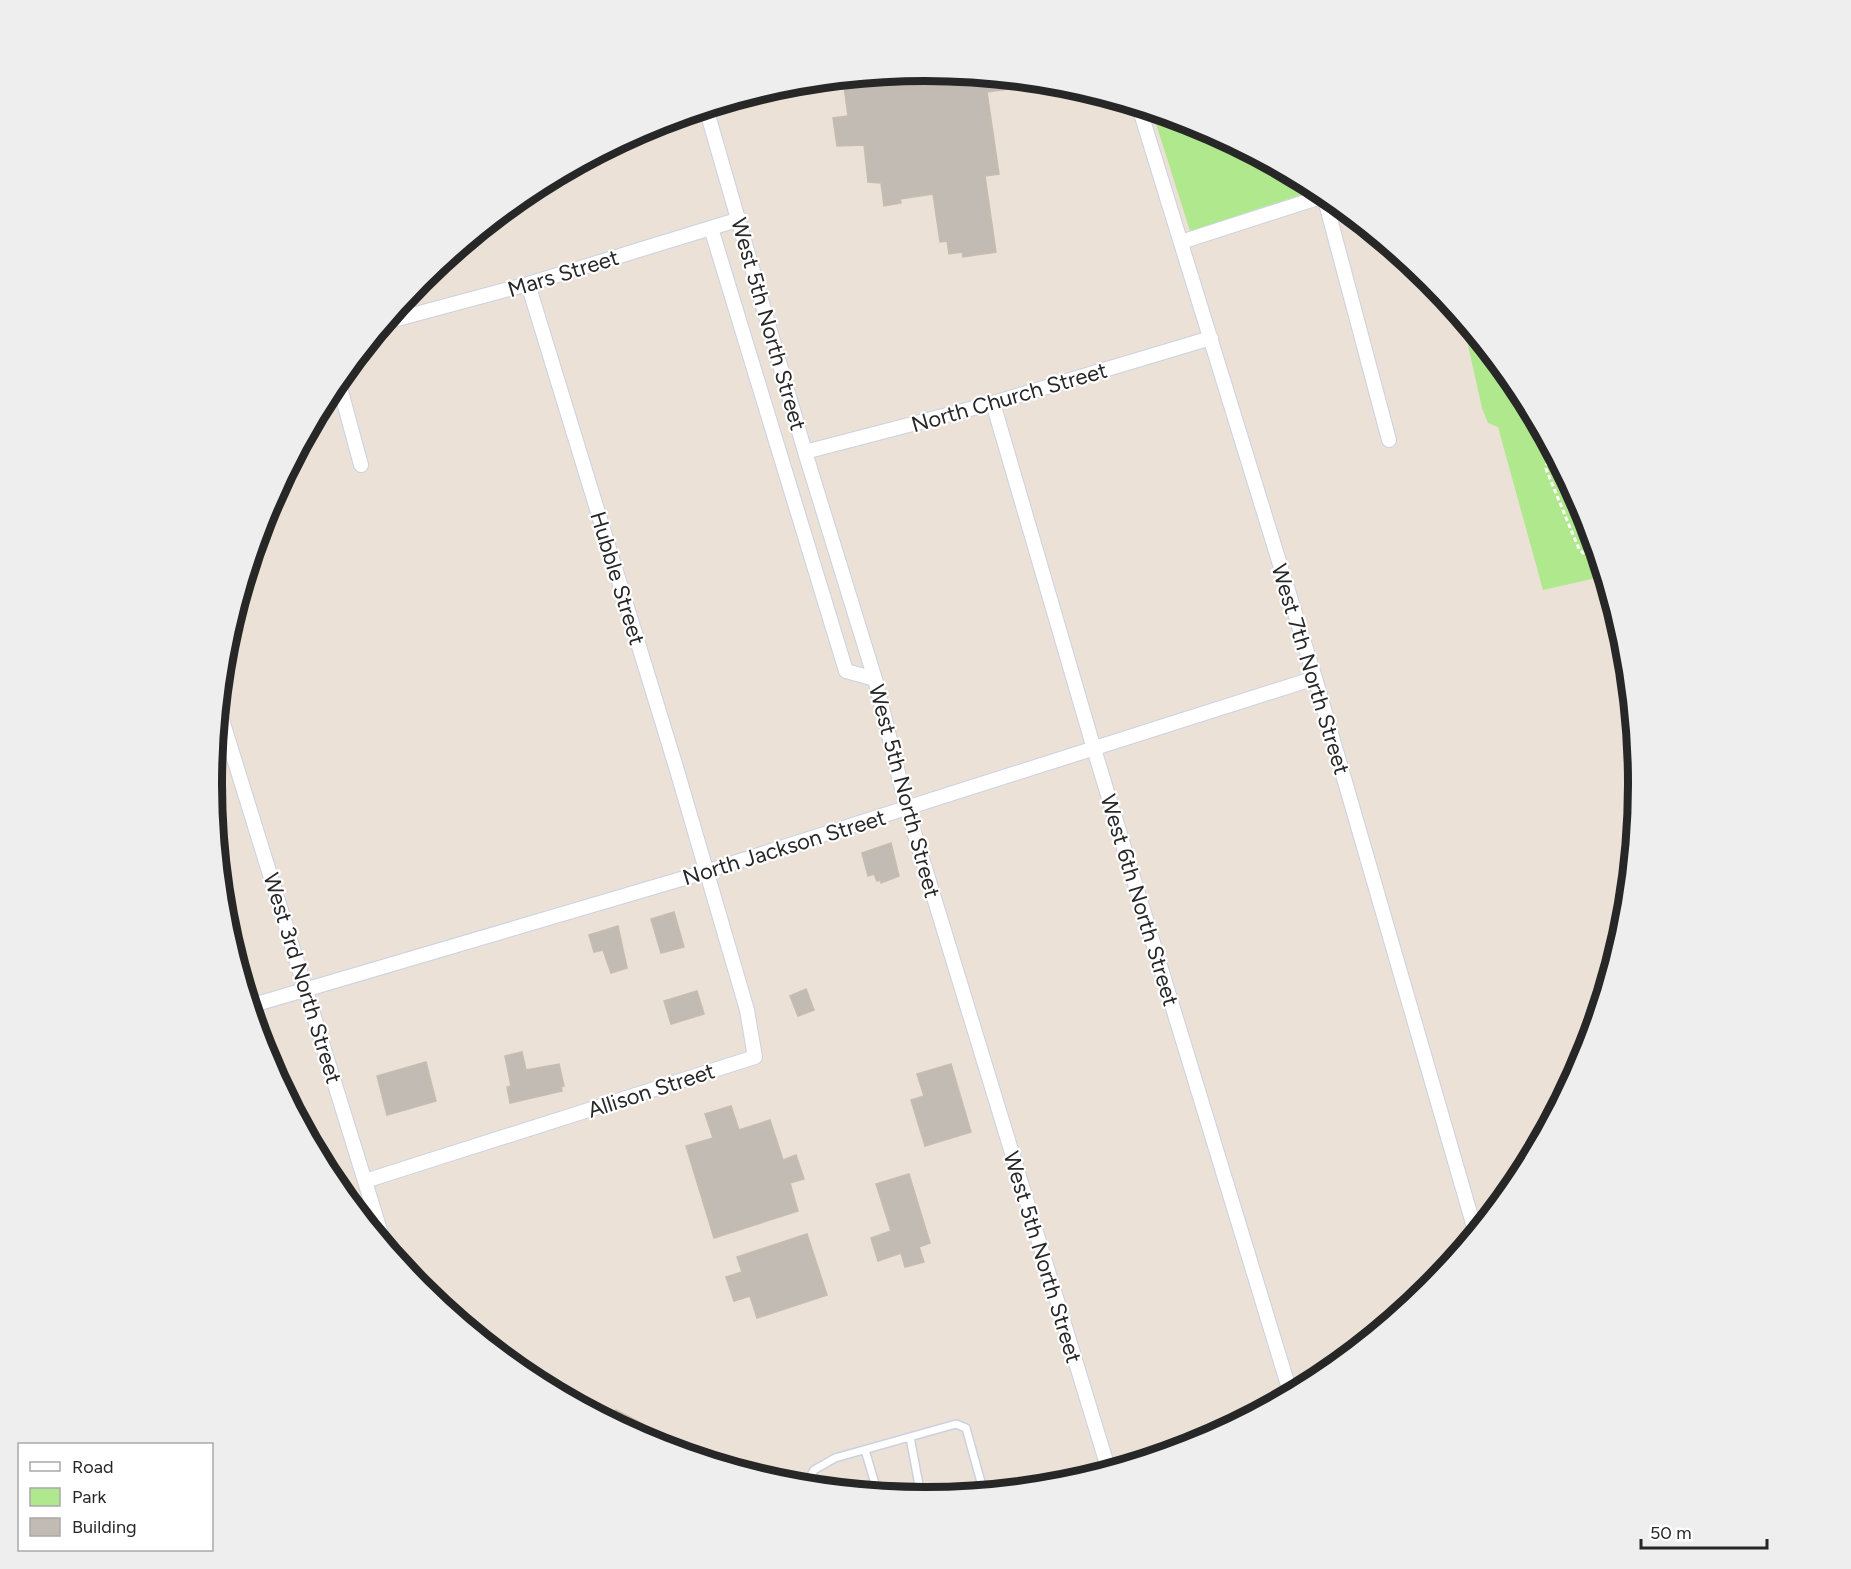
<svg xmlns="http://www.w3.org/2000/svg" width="1851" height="1569" font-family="Figtree,sans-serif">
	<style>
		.green { fill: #afe88d }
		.building { fill: #c2bbb3; stroke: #c6bdb0; stroke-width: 1.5 }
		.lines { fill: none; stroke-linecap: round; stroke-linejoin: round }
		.service-casing { stroke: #cbd1e2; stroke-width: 10 }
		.minor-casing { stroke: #cbd1e2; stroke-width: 16 }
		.path { stroke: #fff; stroke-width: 3; stroke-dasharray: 4.5 3; stroke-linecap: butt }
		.service { stroke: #fff; stroke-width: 7 }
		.minor { stroke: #fff; stroke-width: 14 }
		.labels { text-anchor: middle; stroke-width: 4.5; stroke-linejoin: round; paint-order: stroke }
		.street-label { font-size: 22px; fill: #272727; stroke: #fff }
		.rim { fill: none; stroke: #272727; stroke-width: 8 }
	</style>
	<rect width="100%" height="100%" fill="#ebe1d6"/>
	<!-- green -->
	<path class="green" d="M1152 111 1199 125 1319 189 1190 231Z
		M1462 318 1519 388 1585 512 1605 576 1543 590 1498 427 1488 423 1482 408Z"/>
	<!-- building -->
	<path class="building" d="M926 70 1030 81V86L987 92 999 174 985 176 996 252 963 257 962 252 949 254 947 241 940 242 933 194 900 199 901 203 884 206 881 183 868 182 864 145 837 146 833 118 848 116 843 79Z
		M891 843 899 876 881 883V880L877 881 874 874 868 876 862 853Z
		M674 912 684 947 661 953 651 919Z
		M618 926 627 968 611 973 603 950 594 952 589 935Z
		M806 989 814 1010 798 1016 790 996Z
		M697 991 704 1014 671 1024 664 1001Z
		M522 1052 526 1070 559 1064 564 1086 561 1087 562 1091 510 1103 507 1087 511 1086 505 1056Z
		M426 1062 436 1101 387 1115 377 1076Z
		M951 1064 971 1132 925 1146 911 1100 924 1096 917 1074Z
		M731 1106 739 1130 770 1120 783 1160 796 1155 804 1179 790 1183 798 1211 714 1238 686 1146 713 1138 705 1114Z
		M909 1174 930 1243 919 1247 924 1262 905 1267 901 1253 878 1261 871 1238 891 1231 876 1184Z
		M807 1234 827 1295 757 1318 750 1296 734 1301 726 1277 742 1272 737 1257Z
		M616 1410 689 1448 686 1454 652 1444 610 1421Z"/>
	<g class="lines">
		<!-- service casing -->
		<g class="service-casing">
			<path id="service" d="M865 1450 878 1494
				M805 1487 814 1470 835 1458 956 1424 966 1428 984 1493
				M899 1496 916 1491 919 1485 910 1437"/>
		</g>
		<!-- minor casing -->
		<g class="minor-casing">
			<path id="minor" d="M1139 107 1315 678 1476 1234
				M706 108 805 452 875 679 907 809 1109 1471
				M1324 196 1389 440
				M711 228 846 671 875 679
				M1181 242 1327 195
				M386 322 528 284 740 219
				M338 380 361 465
				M993 403 1094 749 1291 1395
				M805 452 993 403 1211 338
				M219 710 385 1246
				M250 1006 705 872 1315 678
				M365 1181 755 1057 747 1010 676 767 528 284"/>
		</g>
		<!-- path -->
		<path class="path" d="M1550 446 1546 469 1579 549 1585 555 1599 557"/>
		<!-- service -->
		<use href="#service" class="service"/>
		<!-- minor -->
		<use href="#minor" class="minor"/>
	</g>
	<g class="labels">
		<!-- street labels -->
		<g class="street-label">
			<text transform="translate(563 273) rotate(-17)" y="8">Mars Street</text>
			<text transform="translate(769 324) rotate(74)" y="8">West 5th North Street</text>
			<text transform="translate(1009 397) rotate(-16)" y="8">North Church Street</text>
			<text transform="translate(618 578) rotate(73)" y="8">Hubble Street</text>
			<text transform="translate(1311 669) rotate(73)" y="8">West 7th North Street</text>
			<text transform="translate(905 791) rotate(75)" y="8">West 5th North Street</text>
			<text transform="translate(784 847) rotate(-17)" y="8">North Jackson Street</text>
			<text transform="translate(1140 900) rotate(73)" y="8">West 6th North Street</text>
			<text transform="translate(303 978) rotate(73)" y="8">West 3rd North Street</text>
			<text transform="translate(651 1090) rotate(-18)" y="8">Allison Street</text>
			<text transform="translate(1043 1257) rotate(73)" y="8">West 5th North Street</text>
		</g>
	</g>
	<!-- crop -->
	<path d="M0 0H1851V1569H0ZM222 784a703 703 0 1 1 1406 0a703 703 0 1 1-1406 0Z" fill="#eee" fill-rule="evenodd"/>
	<path class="rim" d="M222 784a703 703 0 1 1 1406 0a703 703 0 1 1-1406 0Z"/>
	<!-- legend -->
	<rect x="18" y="1443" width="195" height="108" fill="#ffffff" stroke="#a9a9a9" stroke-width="1.5"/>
	<rect x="30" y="1462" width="30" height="9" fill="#ffffff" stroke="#a9a9a9" stroke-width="1.5"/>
	<text x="72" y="1473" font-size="18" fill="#272727">Road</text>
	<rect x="30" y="1488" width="30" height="18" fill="#afe88d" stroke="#a9a9a9" stroke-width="1.5"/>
	<text x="72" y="1503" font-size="18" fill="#272727">Park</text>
	<rect x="30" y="1518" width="30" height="18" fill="#c2bbb3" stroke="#a9a9a9" stroke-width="1.5"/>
	<text x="72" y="1533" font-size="18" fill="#272727">Building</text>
	<!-- scale -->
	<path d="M1641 1539v9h126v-9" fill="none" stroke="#272727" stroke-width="3"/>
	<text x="1650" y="1539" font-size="18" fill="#272727" stroke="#ffffff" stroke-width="4.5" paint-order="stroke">50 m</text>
</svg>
